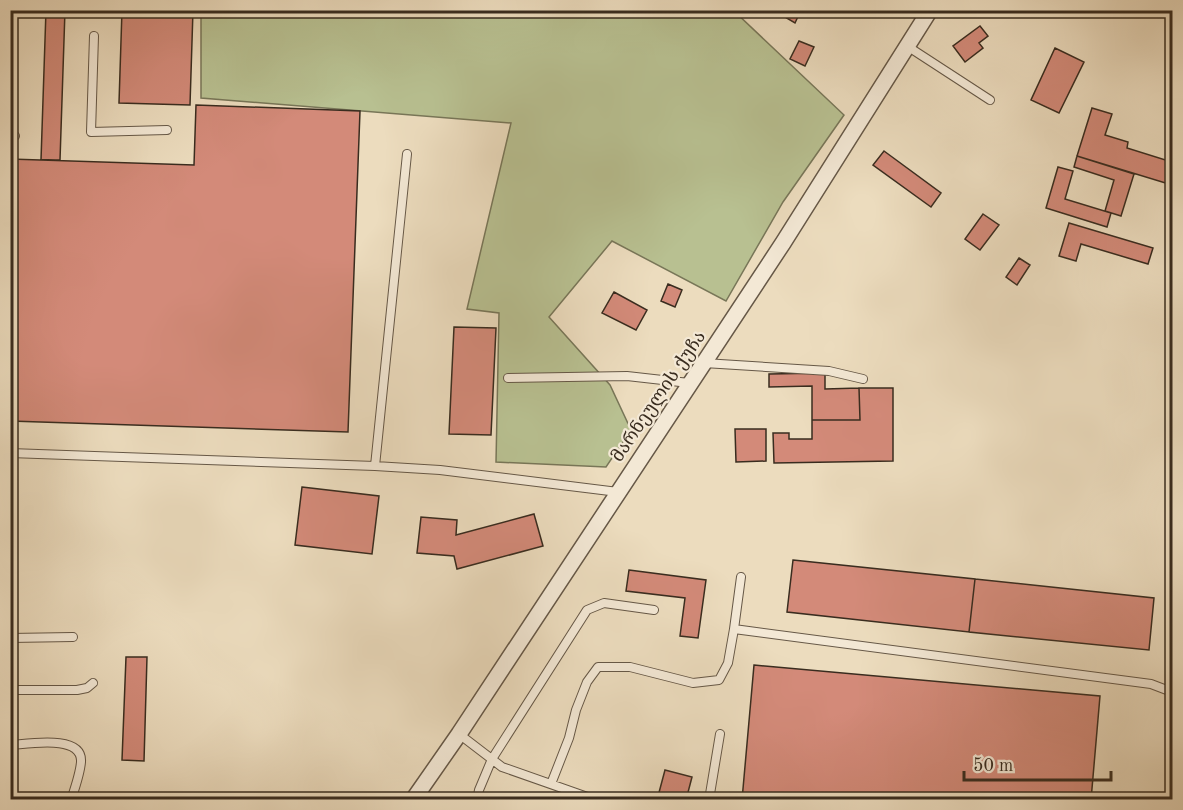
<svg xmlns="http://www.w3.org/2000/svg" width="1183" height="810" font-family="'Old Standard TT','Noto Serif Georgian',serif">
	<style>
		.green { fill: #b8c091; stroke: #787658; stroke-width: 1.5 }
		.building { fill: #d38a79; stroke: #392c1f; stroke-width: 1.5 }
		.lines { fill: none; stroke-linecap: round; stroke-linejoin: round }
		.service-casing { stroke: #665847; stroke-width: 10 }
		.minor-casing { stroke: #665847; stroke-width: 18 }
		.service { stroke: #f3e8d5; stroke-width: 8 }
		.minor { stroke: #f3e8d5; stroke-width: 15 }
		.labels { text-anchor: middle; stroke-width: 4.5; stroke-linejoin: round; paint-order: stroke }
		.street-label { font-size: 18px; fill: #392c1f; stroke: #f3e8d5 }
	</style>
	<rect width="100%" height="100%" fill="#ecdcbe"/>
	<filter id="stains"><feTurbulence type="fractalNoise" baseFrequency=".00333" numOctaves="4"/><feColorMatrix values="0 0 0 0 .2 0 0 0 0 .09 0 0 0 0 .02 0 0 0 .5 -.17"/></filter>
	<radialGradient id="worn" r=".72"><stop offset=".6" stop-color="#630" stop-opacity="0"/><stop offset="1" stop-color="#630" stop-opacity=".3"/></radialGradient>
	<!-- green -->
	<path class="green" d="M201 11H734L844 115 783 202 726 301 612 241 549 317 610 385 631 430 606 467 496 462 499 313 467 309 511 123 201 98Z"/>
	<!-- building -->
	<path class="building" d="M46 10H65L60 160H41Z
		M122 10H193L190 105 119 103Z
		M773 10H801L795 23Z
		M980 26 988 36 979 43 983 48 965 62 953 46Z
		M799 41 814 47 805 66 790 59Z
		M1055 48 1084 62 1059 113 1031 100Z
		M196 105 360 111 348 432 10 421V159L194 165Z
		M1092 108 1112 114 1105 135 1128 142 1127 148 1172 162V185L1077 156Z
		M884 151 941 193 931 207 873 165Z
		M1077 156 1134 174 1121 216 1105 211 1114 180 1074 167Z
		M1058 167 1073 171 1065 199 1111 213 1107 227 1046 208Z
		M983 214 999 225 980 250 965 239Z
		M1069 223 1153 248 1148 264 1081 244 1076 261 1059 256Z
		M1019 258 1030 265 1017 285 1006 277Z
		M668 284 682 290 675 307 661 301Z
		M614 292 647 310 636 330 602 313Z
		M454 327 496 328 491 435 449 434Z
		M825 373V389L859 388 860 420H812V386L769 387V374Z
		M859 388H893V461L774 463 773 433H789V439H812V420H860Z
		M735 429H766V461L736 462Z
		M302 487 379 496 372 554 295 545Z
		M534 514 543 546 457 569 454 556 417 553 421 517 457 520 456 535Z
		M793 560 975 579 969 632 787 612Z
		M629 570 706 580 698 638 680 636 685 598 626 591Z
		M975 579 1154 598 1149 650 969 632Z
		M126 657H147L144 761 122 760Z
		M754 665 1100 696 1091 800H742Z
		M665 770 692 777 686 800H657Z"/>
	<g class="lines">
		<!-- service casing -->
		<g class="service-casing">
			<path id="service" d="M94 36 91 132 167 130
				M907 46 990 100
				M10 135 15 136
				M704 363 829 371 863 379
				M508 378 627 376 689 383
				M10 453 375 466 440 470 618 492
				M375 466 407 154
				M734 629 741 577
				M10 638 73 637
				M10 690H77L87 688 93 683
				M459 734 502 767 596 800
				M10 745C28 744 83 734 81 762 80 774 75 788 71 800
				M551 784 569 738 576 710 587 682 598 667H630L693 683 719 680 728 663 734 629 1151 684 1172 692
				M477 800 479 790 492 759 587 610 604 603 654 610
				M709 800 720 734"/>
		</g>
		<!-- minor casing -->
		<g class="minor-casing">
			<path id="minor" d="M413 800 459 734 783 243 930 10"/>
		</g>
		<!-- service -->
		<use href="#service" class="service"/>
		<!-- minor -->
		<use href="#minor" class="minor"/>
	</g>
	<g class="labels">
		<!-- street labels -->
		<g class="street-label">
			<text transform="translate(658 396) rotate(-56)" y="6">მარნეულის ქუჩა</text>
		</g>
	</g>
	<!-- margin -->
	<rect width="1183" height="810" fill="none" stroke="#ecdcbe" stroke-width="36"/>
	<rect x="12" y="12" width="1159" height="786" fill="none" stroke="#392c1f" stroke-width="3"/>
	<rect x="18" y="18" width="1147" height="774" fill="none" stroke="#392c1f" stroke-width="1.5"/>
	<!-- scale -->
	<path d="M964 771v9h147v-9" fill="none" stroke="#392c1f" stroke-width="3"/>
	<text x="973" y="771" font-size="18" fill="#392c1f" stroke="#f3e8d5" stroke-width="4.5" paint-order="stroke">50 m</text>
	<rect width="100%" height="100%" filter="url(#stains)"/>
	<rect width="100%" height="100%" fill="url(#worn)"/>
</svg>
